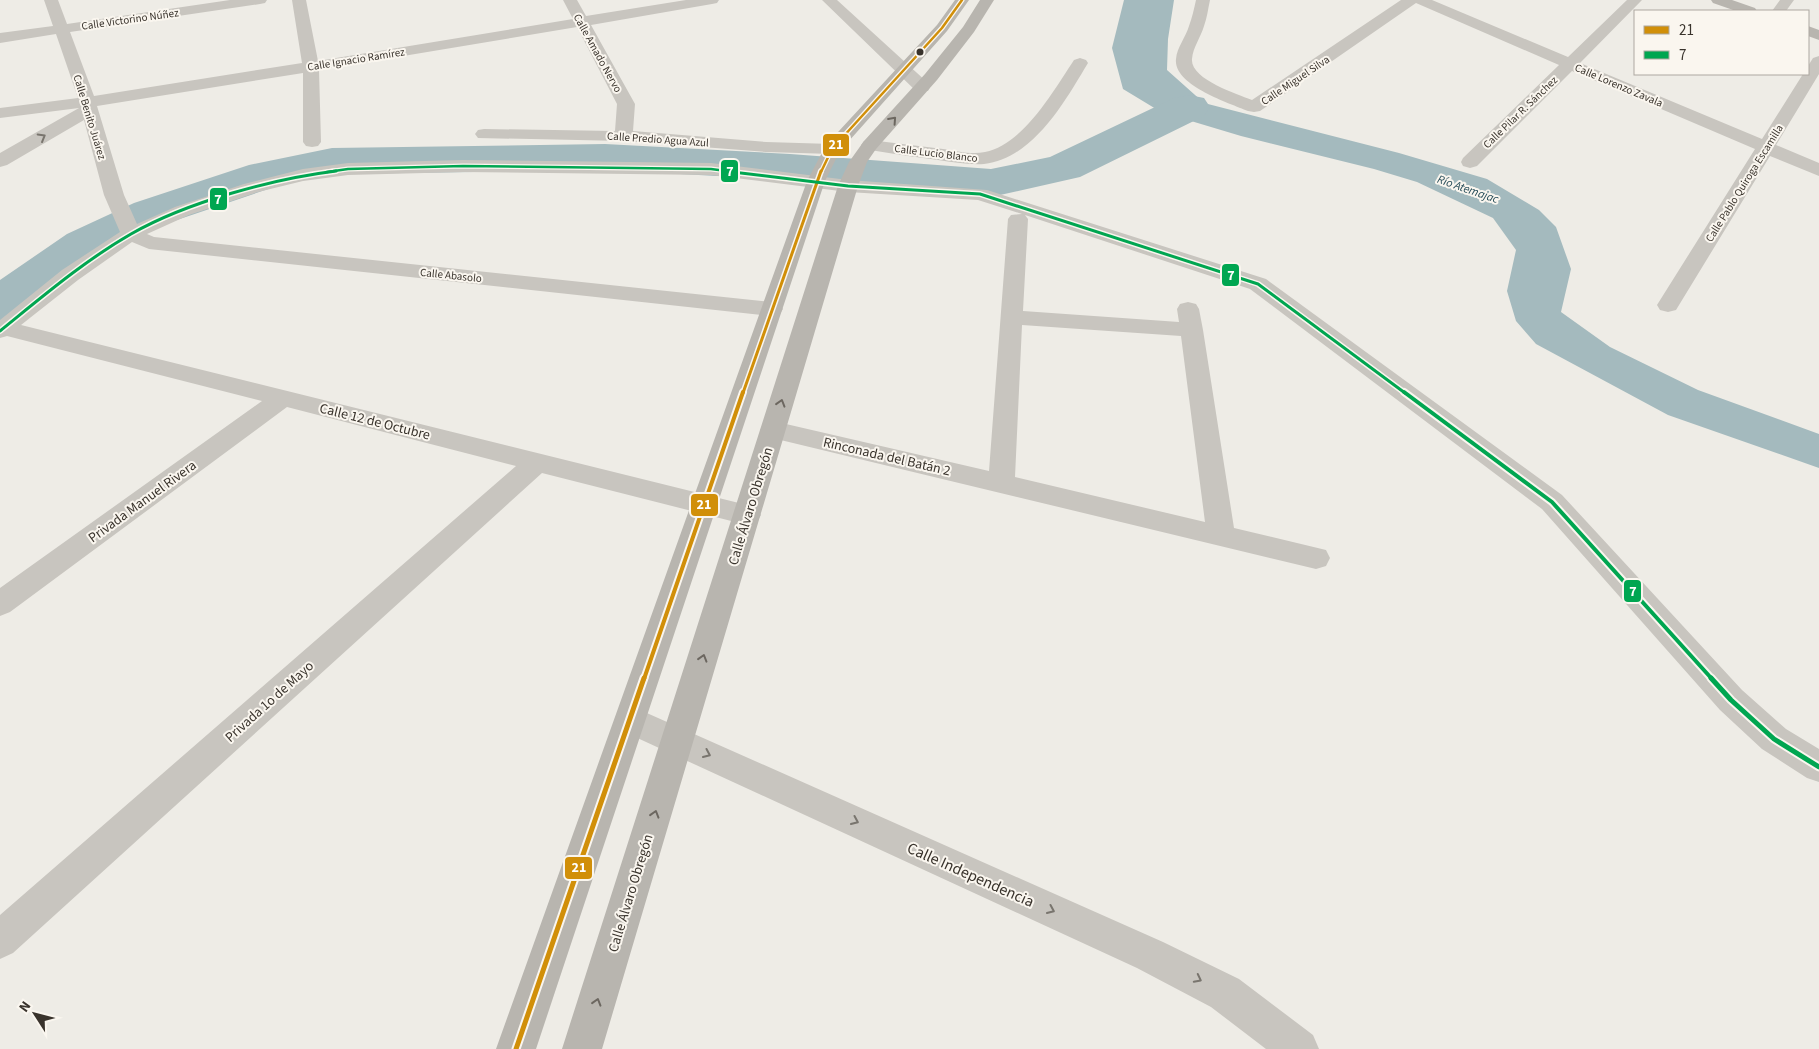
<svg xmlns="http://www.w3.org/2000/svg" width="1819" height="1049" font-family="'Source Sans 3',sans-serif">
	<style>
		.water { fill: #a4babe }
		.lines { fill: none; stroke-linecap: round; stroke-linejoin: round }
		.river { fill: #a4babe; fill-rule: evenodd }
		.street { fill: #c8c5bf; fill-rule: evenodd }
		.secondary { fill: #b8b5af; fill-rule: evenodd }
		.bus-1-far3-casing { stroke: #faf6ef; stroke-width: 5 }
		.bus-1-far2-casing { stroke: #faf6ef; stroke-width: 6 }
		.bus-1-far1-casing { stroke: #faf6ef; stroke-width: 8 }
		.bus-1-casing { stroke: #faf6ef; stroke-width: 9 }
		.bus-2-far3-casing { stroke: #faf6ef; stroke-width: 5 }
		.bus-2-far2-casing { stroke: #faf6ef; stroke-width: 6 }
		.bus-2-far1-casing { stroke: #faf6ef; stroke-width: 8 }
		.bus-2-casing { stroke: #faf6ef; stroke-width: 9 }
		.bus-1-far3 { stroke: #d18f09; stroke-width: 2.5 }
		.bus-1-far2 { stroke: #d18f09; stroke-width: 3 }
		.bus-1-far1 { stroke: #d18f09; stroke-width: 4 }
		.bus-1 { stroke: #d18f09; stroke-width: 5 }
		.bus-2-far3 { stroke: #00a651; stroke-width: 2.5 }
		.bus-2-far2 { stroke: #00a651; stroke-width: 3 }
		.bus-2-far1 { stroke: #00a651; stroke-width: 4 }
		.bus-2 { stroke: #00a651; stroke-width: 5 }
		.oneway { stroke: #6c6760 }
		.oneway2 { stroke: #79756e }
		.bus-dot { fill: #39332c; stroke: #faf6ef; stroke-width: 2 }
		.labels { text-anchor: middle; stroke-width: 4; stroke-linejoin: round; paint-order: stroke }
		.far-street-label { font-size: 11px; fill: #39332c; stroke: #faf6ef }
		.far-water-label { font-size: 12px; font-style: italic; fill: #254b57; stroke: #faf6ef }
		.street-label { font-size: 14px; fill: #39332c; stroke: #faf6ef }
		.near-street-label { font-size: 16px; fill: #39332c; stroke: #faf6ef }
		.line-badge { stroke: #faf6ef; stroke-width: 2 }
		.badge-label { font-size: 14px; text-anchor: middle; font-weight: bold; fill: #fff }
	</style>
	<rect width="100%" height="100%" fill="#eeece6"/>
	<!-- water -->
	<path class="water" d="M1124 0H1174L1168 39 1167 70 1204 103 1399 153 1487 179 1539 210 1556 227 1571 269 1561 312 1610 347 1698 390 1819 434V468L1668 415 1536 344 1516 321 1507 291 1516 250 1493 218 1417 182 1374 169 1241 136 1161 112 1123 89 1112 48Z"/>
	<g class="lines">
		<!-- river -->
		<path class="river" d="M1189 95 1204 98 1210 107 1204 116 1080 177 991 197 790 180 605 170 332 174 277 186 168 223 101 254 19 316 0 321V280L67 234 134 203 249 165 332 148 605 144 790 154 991 169 1050 157 1174 98Z"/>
		<!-- street -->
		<path class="street" d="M44 0H58L67 24 230 0H267L265 3 260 4 70 32 94 96 302 63 292 0H306L318 61 573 19 563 0H577L586 16 686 0H719L717 3 712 4 591 25 635 104 633 131 766 142 832 144 838 145 841 149 838 153 832 154 766 152 624 141 478 138 475 134 478 130 484 129 615 131 617 104 577 27 319 70 321 142 318 146 312 147 306 146 303 142V73L97 106 124 195 137 224 175 207 244 184 303 169 348 163 463 160 711 163 848 180 987 190 1266 279 1562 495 1742 690 1786 729 1819 749V782L1807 778 1762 749 1720 710 1542 509 1250 289 1025 215 1028 219 1023 311 1179 322 1177 309 1180 304 1188 302 1196 304 1199 309 1203 330 1234 528 1326 550 1330 558 1326 566 1316 569 764 436 760 430 764 424 773 421 989 471 1008 219 1011 215 1022 214 978 200 848 192 711 175 463 172 348 175 303 181 258 192 189 215 147 234 154 237 772 302 780 304 783 309 780 314 772 316 149 249 132 242 78 280 21 325 747 505 757 508 761 515 757 522 747 525 542 473 13 953 0 959V915L516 466 287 407 10 612 0 616V588L262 401 7 336 0 338V320L62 270 120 232 104 195 84 120 7 165 0 167V153L79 108 0 118V108L78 98 56 34 0 43V33L53 26ZM1022 325 1181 336 1205 522 1015 477Z
			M822 0H837L928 83 930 87 928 91H916Z
			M1196 0H1210C1208 9 1207 18 1204 26 1201 37 1193 47 1192 59 1190 79 1237 94 1252 100L1401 0H1432L1568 57 1627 0H1642L1580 63 1762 139 1803 74H1808V66L1813 58 1819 56V74L1776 145 1819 163V176L1770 156 1676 310 1668 312 1660 310 1657 305 1755 149 1572 71 1477 166 1470 168 1463 166 1461 162 1463 158 1559 65 1416 3 1260 111 1254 112 1248 111C1229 103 1173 85 1176 59 1177 47 1186 37 1189 26 1192 18 1194 9 1196 0Z
			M1780 0H1794L1786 11H1772Z
			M1080 58 1086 60 1088 63C1065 101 1034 158 984 164 969 165 953 162 938 160 916 157 893 154 870 150L864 149 861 145 864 141 870 140C894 143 919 146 943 149 956 151 972 155 985 152 1024 144 1054 90 1074 60Z
			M631 706 1163 942 1239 979 1313 1035 1319 1049H1266L1211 1007 1137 968 620 730 615 720 620 710Z"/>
		<!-- secondary -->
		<path class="secondary" d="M955 0H969L947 31 840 151 825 181 536 1049H496L807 181 826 145 937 25Z
			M980 0H994L974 32 937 80 876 149 867 162 858 186 602 1049H562L838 186 849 162 864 141 925 74 963 27Z
			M1711 0H1732L1755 8 1757 11H1736L1713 3Z
			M1808 26 1819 30V40L1808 36Z"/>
		<!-- bus-1-far3 casing -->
		<g class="bus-1-far3-casing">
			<path id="bus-1-far3" d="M821 172 832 149 942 28 962 0"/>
		</g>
		<!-- bus-1-far2 casing -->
		<g class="bus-1-far2-casing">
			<path id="bus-1-far2" d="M743 393 821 171"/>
		</g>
		<!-- bus-1-far1 casing -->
		<g class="bus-1-far1-casing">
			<path id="bus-1-far1" d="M644 679 743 392"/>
		</g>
		<!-- bus-1 casing -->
		<g class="bus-1-casing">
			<path id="bus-1" d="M516 1049 644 678"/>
		</g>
		<!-- bus-2-far3 casing -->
		<g class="bus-2-far3-casing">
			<path id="bus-2-far3" d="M327 172 348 169 463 166 711 169 734 172"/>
		</g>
		<!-- bus-2-far2 casing -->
		<g class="bus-2-far2-casing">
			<path id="bus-2-far2" d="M724 171 848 186 980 194 1258 284 1405 393
				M0 331C42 297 84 261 131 234 187 202 272 179 336 171"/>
		</g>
		<!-- bus-2-far1 casing -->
		<g class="bus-2-far1-casing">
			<path id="bus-2-far1" d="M1404 392 1552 502 1712 679"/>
		</g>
		<!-- bus-2 casing -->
		<g class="bus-2-casing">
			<path id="bus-2" d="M1711 678 1731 700 1774 739 1819 767"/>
		</g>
		<!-- bus-1-far3 -->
		<use href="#bus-1-far3" class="bus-1-far3"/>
		<!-- bus-1-far2 -->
		<use href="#bus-1-far2" class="bus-1-far2"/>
		<!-- bus-1-far1 -->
		<use href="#bus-1-far1" class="bus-1-far1"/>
		<!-- bus-1 -->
		<use href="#bus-1" class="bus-1"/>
		<!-- bus-2-far3 -->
		<use href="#bus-2-far3" class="bus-2-far3"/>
		<!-- bus-2-far2 -->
		<use href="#bus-2-far2" class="bus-2-far2"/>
		<!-- bus-2-far1 -->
		<use href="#bus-2-far1" class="bus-2-far1"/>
		<!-- bus-2 -->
		<use href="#bus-2" class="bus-2"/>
	</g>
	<!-- one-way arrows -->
	<defs><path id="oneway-chevron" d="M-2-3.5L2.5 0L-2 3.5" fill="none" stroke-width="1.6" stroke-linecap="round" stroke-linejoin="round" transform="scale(1.25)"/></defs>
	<g class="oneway">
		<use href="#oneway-chevron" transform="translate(893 120) rotate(-48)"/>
		<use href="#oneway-chevron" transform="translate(781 403) rotate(-73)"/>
		<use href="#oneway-chevron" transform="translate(703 658) rotate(-73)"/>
		<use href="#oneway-chevron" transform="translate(655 814) rotate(-73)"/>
		<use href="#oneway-chevron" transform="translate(597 1002) rotate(-73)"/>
	</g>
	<g class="oneway2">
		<use href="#oneway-chevron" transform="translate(42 137) rotate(-30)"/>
		<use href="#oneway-chevron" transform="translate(707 754) rotate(24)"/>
		<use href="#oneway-chevron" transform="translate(855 821) rotate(24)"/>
		<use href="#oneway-chevron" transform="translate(1051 910) rotate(24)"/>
		<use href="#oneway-chevron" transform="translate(1198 979) rotate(27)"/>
	</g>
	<!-- markers -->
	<circle class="bus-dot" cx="920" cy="52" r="4.5"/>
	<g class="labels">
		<!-- far-street labels -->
		<g class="far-street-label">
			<text transform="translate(130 19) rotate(-8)" y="4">Calle Victorino Núñez</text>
			<text transform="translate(598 53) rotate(61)" y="4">Calle Amado Nervo</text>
			<text transform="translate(356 59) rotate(-9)" y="4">Calle Ignacio Ramírez</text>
			<text transform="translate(1295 80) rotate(-34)" y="4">Calle Miguel Silva</text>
			<text transform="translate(1619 85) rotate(23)" y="4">Calle Lorenzo Zavala</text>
			<text transform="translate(1520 112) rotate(-44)" y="4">Calle Pilar R. Sánchez</text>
			<text transform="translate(90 117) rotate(73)" y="4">Calle Benito Juárez</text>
			<text transform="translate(658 139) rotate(4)" y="4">Calle Predio Agua Azul</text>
			<text transform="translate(936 153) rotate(7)" y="4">Calle Lucio Blanco</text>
			<text transform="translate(1744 183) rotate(-58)" y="4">Calle Pablo Quiroga Escamilla</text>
			<text transform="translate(451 275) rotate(6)" y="4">Calle Abasolo</text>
		</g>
		<!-- far-water labels -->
		<g class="far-water-label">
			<text transform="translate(1468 189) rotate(19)" y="4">Río Atemajac</text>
		</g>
		<!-- street labels -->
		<g class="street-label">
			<text transform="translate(375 421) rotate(14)" y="5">Calle 12 de Octubre</text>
			<text transform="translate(887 456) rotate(13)" y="5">Rinconada del Batán 2</text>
			<text transform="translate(142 501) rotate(-36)" y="5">Privada Manuel Rivera</text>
			<text transform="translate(750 506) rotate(-73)" y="5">Calle Álvaro Obregón</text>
			<text transform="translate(269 701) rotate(-42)" y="5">Privada 1o de Mayo</text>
			<text transform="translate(630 893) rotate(-73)" y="5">Calle Álvaro Obregón</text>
		</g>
		<!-- near-street labels -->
		<g class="near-street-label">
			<text transform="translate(971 874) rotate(24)" y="6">Calle Independencia</text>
		</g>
	</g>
	<g class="line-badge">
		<rect x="822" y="133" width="28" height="24" rx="5" fill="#d18f09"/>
		<rect x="720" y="159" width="19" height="24" rx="5" fill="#00a651"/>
		<rect x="209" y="187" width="19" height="24" rx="5" fill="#00a651"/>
		<rect x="1221" y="263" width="19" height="24" rx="5" fill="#00a651"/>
		<rect x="690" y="493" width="29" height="24" rx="5" fill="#d18f09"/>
		<rect x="1623" y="579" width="19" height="24" rx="5" fill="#00a651"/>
		<rect x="564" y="856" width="29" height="24" rx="5" fill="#d18f09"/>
	</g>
	<g class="badge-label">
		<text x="836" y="149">21</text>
		<text x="730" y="176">7</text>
		<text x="218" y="204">7</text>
		<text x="1231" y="280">7</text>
		<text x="704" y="509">21</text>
		<text x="1633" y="596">7</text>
		<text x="579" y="872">21</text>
	</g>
	<!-- legend -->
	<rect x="1634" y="10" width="175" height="65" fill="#faf6ef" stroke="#ada8a1"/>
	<rect x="1644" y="26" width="25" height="8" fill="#d18f09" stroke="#ada8a1"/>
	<text x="1679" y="35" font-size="15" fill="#39332c">21</text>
	<rect x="1644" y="51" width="25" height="8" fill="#00a651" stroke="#ada8a1"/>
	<text x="1679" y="60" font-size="15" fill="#39332c">7</text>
	<!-- north arrow -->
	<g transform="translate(35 1014) rotate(306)" stroke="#faf6ef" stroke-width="4" paint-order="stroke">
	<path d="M0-4L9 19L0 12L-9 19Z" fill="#39332c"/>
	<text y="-8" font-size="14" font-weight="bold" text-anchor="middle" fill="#39332c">N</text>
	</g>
</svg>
